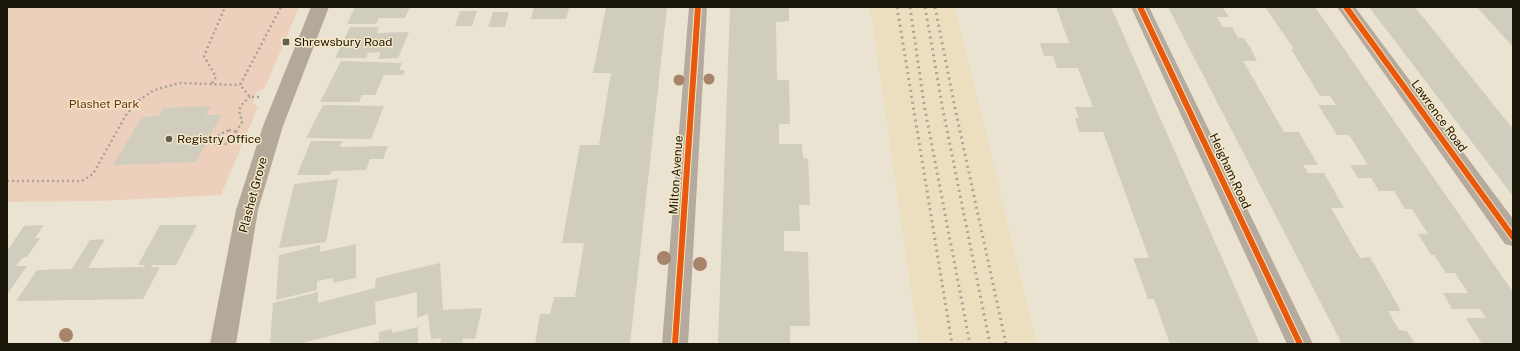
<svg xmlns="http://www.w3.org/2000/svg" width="1520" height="351" font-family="'Public Sans',sans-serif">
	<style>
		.built { fill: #ecdfc0 }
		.green { fill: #ecd0bc }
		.building { fill: #d0ccbe }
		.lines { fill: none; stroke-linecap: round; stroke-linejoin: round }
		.path { stroke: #aaa296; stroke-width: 2.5; stroke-dasharray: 2 3; stroke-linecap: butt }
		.minor { fill: #b4aa9e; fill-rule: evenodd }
		.major { fill: #b4a998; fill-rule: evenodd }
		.rail { stroke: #aba398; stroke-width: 3; stroke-dasharray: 2 4; stroke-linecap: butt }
		.cycleway-casing { stroke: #f6e7c6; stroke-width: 8 }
		.cycleway { stroke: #e8590c; stroke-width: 6 }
		.tree { fill: #a68369 }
		.poi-dot { fill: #645e50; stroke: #f6e7c6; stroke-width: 1.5 }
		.labels { text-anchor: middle; stroke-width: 3; stroke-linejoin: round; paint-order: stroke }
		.poi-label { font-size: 12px; fill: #1b160a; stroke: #f6e7c6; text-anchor: start }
		.park-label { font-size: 12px; fill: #6d3414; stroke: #f6e7c6 }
		.street-label { font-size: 12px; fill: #1b160a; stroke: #f6e7c6 }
	</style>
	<rect width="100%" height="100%" fill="#ebe3d1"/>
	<!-- built -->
	<path class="built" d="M870 7H955L1037 344H919Z"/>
	<!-- green -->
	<path class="green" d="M7 7H299L265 88 257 92 253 103 258 107 221 195 98 201 7 202Z"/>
	<!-- building -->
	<path class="building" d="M355 7H410L405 18H379L376 24H347Z
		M534 7 569 8 566 19H531Z
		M606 7H667L630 344H535L540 314H550L554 297H575L584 243H562L580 145H599L611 73H593Z
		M730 7H789V21L776 22 777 80H789L790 124H779V144H802L803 158 808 159 810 205H799L800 231H784V251L808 252 810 326H790V344H718Z
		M1056 7H1111L1260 344H1170L1154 299H1148L1133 258H1149L1103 132H1079L1075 118H1079L1075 107H1093L1078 68H1057L1053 56H1044L1040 43H1069Z
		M1168 7 1223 8 1229 17H1217L1223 27H1232L1238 38H1244L1251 49 1257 61H1243L1284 132H1299L1318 165H1303L1308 173H1324L1344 208H1331L1360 258 1370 257 1401 311H1388L1399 330 1407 331 1415 344H1342Z
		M1265 7H1315L1513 292V344H1482L1466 318H1486L1480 309H1452L1443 293H1468L1455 273H1446L1434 255H1431L1418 234H1428L1412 209H1405L1394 191H1379L1371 178H1358L1350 165H1368L1349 135H1337L1318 105H1336L1330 96H1320L1291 49H1294Z
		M1369 7H1415L1513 129V196Z
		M1477 7H1513V47Z
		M460 11H477L472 26H455Z
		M493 12H509L505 27H488Z
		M350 27H379L377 33 409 32 398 58 378 59 381 52 368 53 366 58H335Z
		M341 61 402 63 399 70H405L403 75H384L375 95H362L359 102H320Z
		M323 105 384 106 371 139 306 138Z
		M211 106 206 115H221L196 162 113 165 142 117 159 116 163 108Z
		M311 141H342L340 147 388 146 383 159H370L366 170 332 171 330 175H297Z
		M338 179 326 242 279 248 294 184Z
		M44 225 35 238H40L27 257 22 258 16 266H27L7 295V251L24 226Z
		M160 225H197L176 265H152L151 267H160L143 299 16 301 37 270 72 269 90 240 105 239 88 268 144 267 145 265H138Z
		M356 244V278L333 283V278L317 281V290L276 300 279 255 320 245V252Z
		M440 263 443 310 482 308 475 339 463 338 462 344H440L441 338 431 339 428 314 417 318V292L375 302 376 324 299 344H270L273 303 318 292V303L375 288 376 278Z
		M418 327V344H369L379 341V332L391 329 393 333Z"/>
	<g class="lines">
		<!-- path -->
		<path class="path" d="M212 83 216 77 204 56 225 7
			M259 97H250L240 85 281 7
			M229 130 236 132 237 137C231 144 225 145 216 144L215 139 220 134Z
			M236 132 242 122 239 110 243 103 250 97
			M7 181H82L93 174 126 115 138 101 154 90 180 83 240 85"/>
		<!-- minor -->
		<path class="minor" d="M689 7H707L688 344H662Z
			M1131 7H1149L1313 344H1287Z
			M1337 7H1355L1513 219V246L1505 244Z"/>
		<!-- major -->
		<path class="major" d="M311 7H329L283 126 258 210 236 344H210L236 210 263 126Z"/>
		<!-- rail -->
		<path class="rail" d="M897 7 952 344
			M910 7 924 104 970 344
			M925 7 943 110 990 344
			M935 7 955 108 1006 344"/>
		<!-- cycleway casing -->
		<g class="cycleway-casing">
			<path id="cycleway" d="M1140 7 1300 344
				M1346 7 1513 237
				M675 344 698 7"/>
		</g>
		<!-- cycleway -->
		<use href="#cycleway" class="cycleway"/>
	</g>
	<!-- trees -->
	<g class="tree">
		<circle cx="709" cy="79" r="5.5"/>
		<circle cx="679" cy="80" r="5.5"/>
		<circle cx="664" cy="258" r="7"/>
		<circle cx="700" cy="264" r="7"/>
		<circle cx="66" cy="335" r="7"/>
	</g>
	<!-- markers -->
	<g class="poi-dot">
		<rect x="282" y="38" width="8" height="8" rx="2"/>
		<circle cx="169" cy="139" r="4"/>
	</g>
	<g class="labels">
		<!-- poi labels -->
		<g class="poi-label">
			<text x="294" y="46">Shrewsbury Road</text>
			<text x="177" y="143">Registry Office</text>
		</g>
		<!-- park labels -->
		<g class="park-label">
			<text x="104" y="108">Plashet Park</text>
		</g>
		<!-- street labels -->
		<g class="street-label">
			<text transform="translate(1439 116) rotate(54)" y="4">Lawrence Road</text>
			<text transform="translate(1230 171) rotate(65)" y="4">Heigham Road</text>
			<text transform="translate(676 175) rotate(-86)" y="4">Milton Avenue</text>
			<text transform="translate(253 195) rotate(-75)" y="4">Plashet Grove</text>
		</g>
	</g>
	<!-- border -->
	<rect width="1520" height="351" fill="none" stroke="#1b160a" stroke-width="16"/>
</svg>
